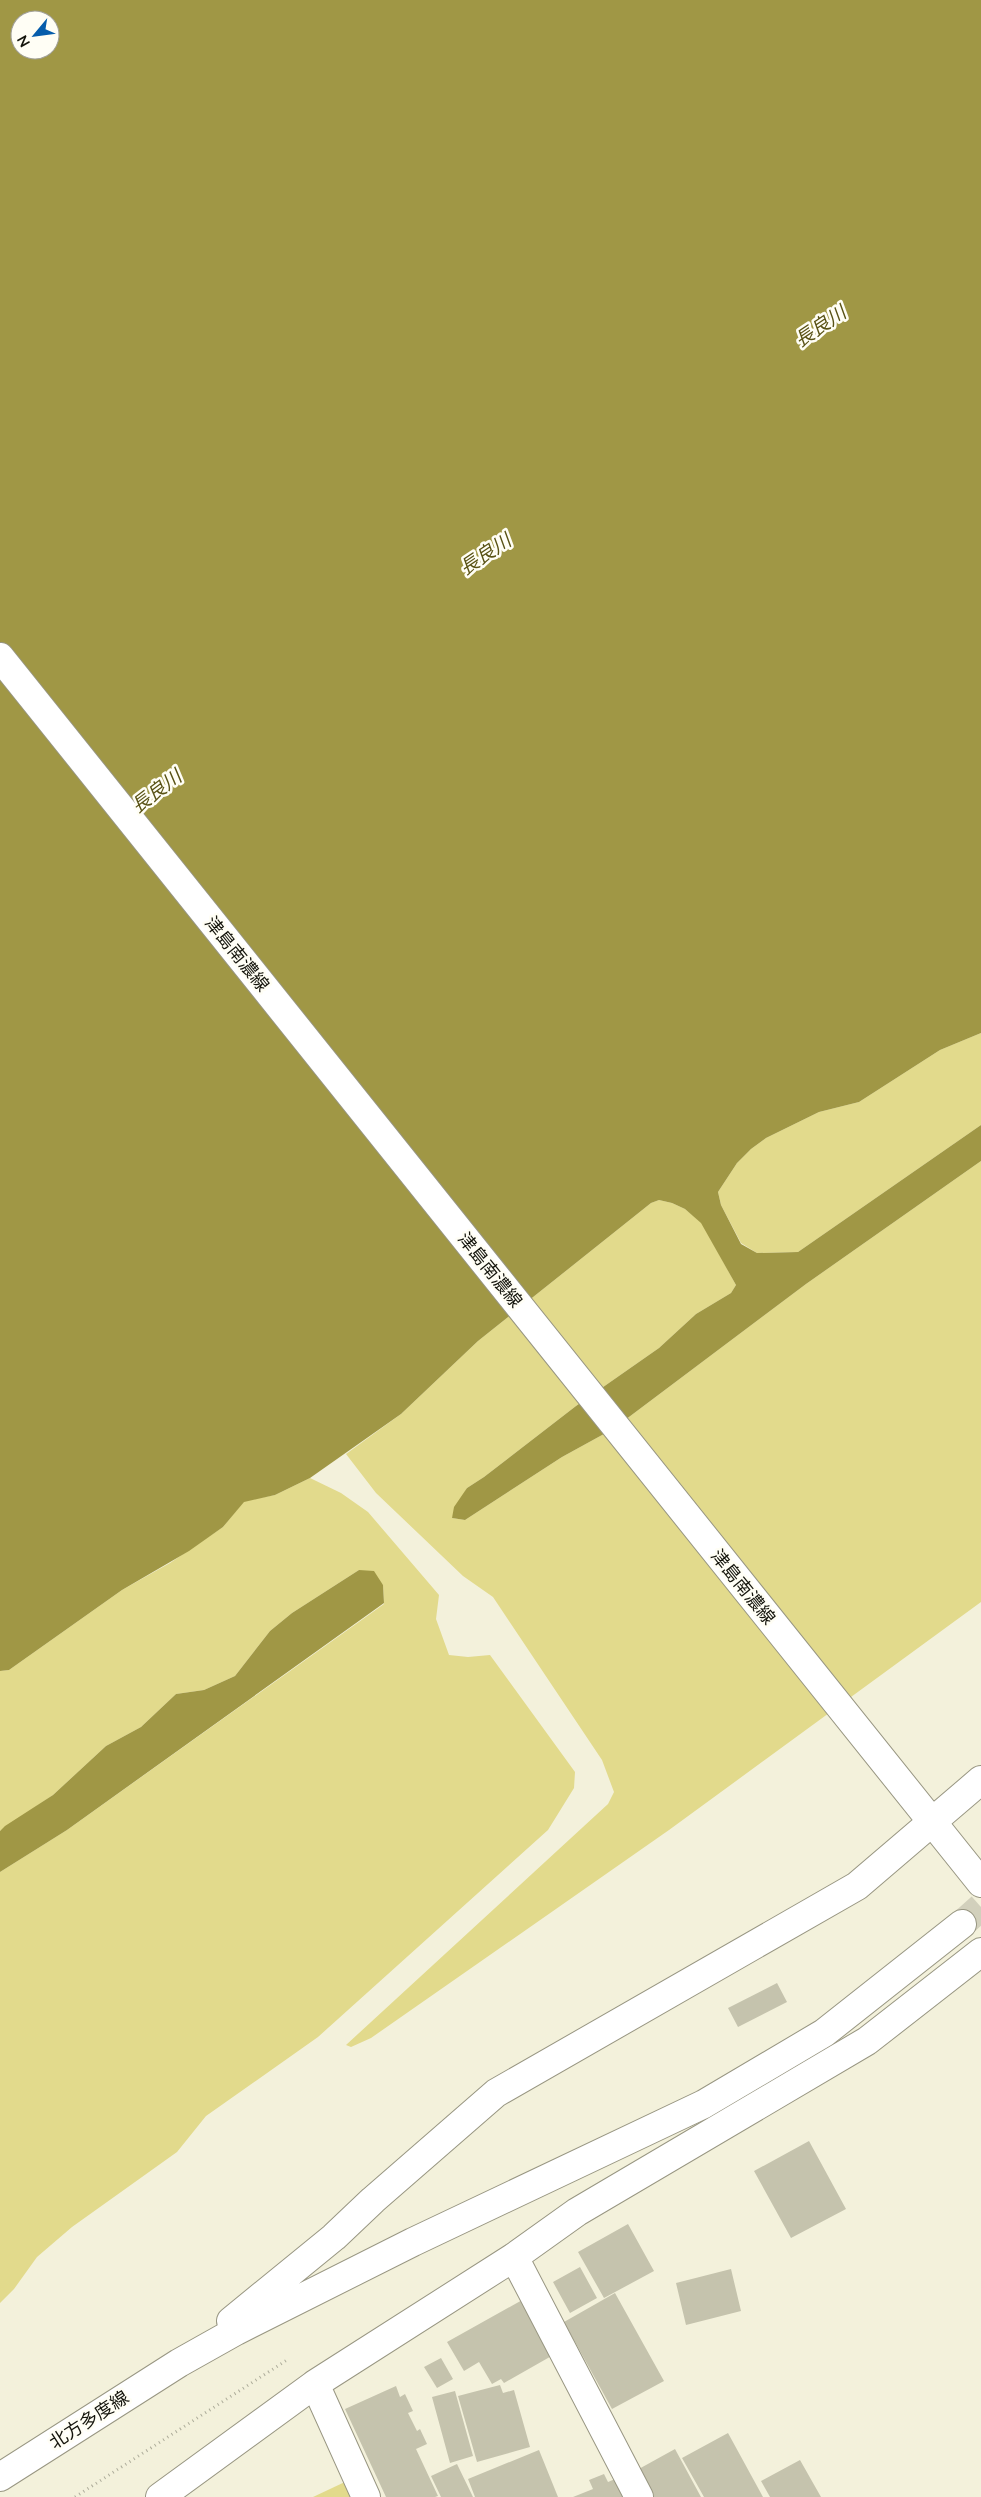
<svg xmlns="http://www.w3.org/2000/svg" width="981" height="2497" font-family="Lato,'Noto Sans JP',sans-serif">
	<style>
		.green { fill: #e2da8c }
		.water { fill: #a09745; fill-rule: evenodd }
		.building { fill: #c5c3ad }
		.lines { fill: none; stroke-linecap: round; stroke-linejoin: round }
		.primary-tunnel { stroke: #d2d0bc; stroke-width: 28; stroke-dasharray: 28 14; stroke-linecap: butt }
		.minor-casing { stroke: #989682; stroke-width: 30 }
		.primary-casing { stroke: #989682; stroke-width: 30 }
		.path { stroke: #adac9a; stroke-width: 3; stroke-dasharray: 1 4; stroke-linecap: butt }
		.minor { stroke: #fff; stroke-width: 28 }
		.primary { stroke: #fff; stroke-width: 28 }
		.labels { text-anchor: middle; stroke-width: 5; stroke-linejoin: round; paint-order: stroke }
		.street-label { font-size: 18px; fill: #14140c; stroke: #fffef5 }
		.water-label { font-size: 19px; font-style: italic; fill: #595215; stroke: #fffef5 }
	</style>
	<rect width="100%" height="100%" fill="#f3f1db"/>
	<!-- green -->
	<path class="green" d="M981 1033V1125L798 1252 757 1253 741 1243 721 1205 718 1192 737 1163 751 1149 766 1138 819 1112 859 1102 940 1050Z
		M981 1161V1602L669 1830 371 2038 351 2047 346 2045 608 1804 614 1792 602 1760 493 1597 463 1576 376 1493 346 1454 401 1414 478 1341 651 1203 659 1200 672 1203 685 1209 702 1223 736 1285 731 1293 696 1314 659 1348 576 1406 484 1477 467 1488 452 1518 465 1520 562 1457 613 1429 806 1284Z
		M310 1478 341 1493 368 1512 439 1595 436 1619 449 1655 468 1657 490 1655 575 1772 574 1788 548 1830 318 2037 206 2116 177 2152 72 2227 37 2257 14 2289 0 2303V1872L67 1830 384 1604 383 1585 359 1570 292 1613 270 1631 235 1676 204 1690 176 1694 141 1727 106 1746 53 1795 0 1831V1671L9 1670 122 1590 170 1563 223 1527 244 1501 275 1495Z
		M347 2481 354 2497H313Z"/>
	<!-- water -->
	<path class="water" d="M0 0H981V1033L940 1050 859 1102 819 1112 766 1138 751 1149 737 1163 718 1192 721 1205 741 1244 757 1253 798 1252 981 1125V1161L806 1284 613 1429 562 1457 465 1520 452 1518 454 1507 467 1488 484 1477 576 1406 659 1348 696 1314 731 1293 736 1285 701 1223 685 1209 672 1203 659 1200 651 1203 478 1341 401 1414 310 1478 275 1495 244 1502 223 1527 189 1551 122 1590 9 1670 0 1671ZM20 20H50V50H20Z
		M359 1570 374 1571 383 1585 384 1603 67 1830 0 1872V1831L5 1826 53 1795 106 1746 141 1727 176 1694 204 1690 235 1676 270 1631 292 1613Z"/>
	<!-- building -->
	<path class="building" d="M777 1983 787 2002 738 2027 728 2008Z
		M809 2141 846 2209 791 2238 754 2171Z
		M628 2224 654 2271 604 2298 578 2252Z
		M580 2267 597 2298 570 2313 553 2282Z
		M731 2269 741 2311 686 2325 676 2283Z
		M615 2293 664 2381 612 2409 564 2322Z
		M524 2299 555 2354 504 2383 501 2379 492 2384 479 2362 464 2371 447 2342Z
		M441 2358 453 2379 437 2388 424 2367Z
		M500 2385 503 2393 514 2390 530 2447 477 2462 458 2396Z
		M396 2386 400 2397 405 2394 413 2411 408 2413 417 2431 420 2429 427 2444 416 2449 438 2496 435 2497H386L345 2409Z
		M455 2391 473 2456 450 2463 432 2397Z
		M728 2433 763 2497H704L682 2458Z
		M675 2449 701 2497H652L637 2470Z
		M539 2450 558 2497H475L468 2479Z
		M800 2460 821 2497H770L761 2481Z
		M457 2464 473 2497H441L431 2476Z
		M604 2474 608 2482 620 2477 628 2497H573L593 2489 589 2480Z"/>
	<g class="lines">
		<!-- primary-tunnel -->
		<path class="primary-tunnel" d="M962 1924 981 1907"/>
		<!-- minor casing -->
		<g class="minor-casing">
			<path id="minor" d="M514 2257 639 2497
				M315 2384 366 2497
				M160 2497 315 2384 514 2257 577 2212 867 2041 981 1952"/>
		</g>
		<!-- primary casing -->
		<g class="primary-casing">
			<path id="primary" d="M0 657 981 1883
				M231 2321 334 2237 373 2200 496 2093 857 1886 981 1780
				M0 2477 179 2363 236 2331 413 2242 704 2104 824 2033 962 1924"/>
		</g>
		<!-- path -->
		<path class="path" d="M75 2497 287 2360"/>
		<!-- minor -->
		<use href="#minor" class="minor"/>
		<!-- primary -->
		<use href="#primary" class="primary"/>
	</g>
	<g class="labels">
		<!-- street labels -->
		<g class="street-label">
			<text transform="translate(237 954) rotate(51)" y="6">津島南濃線</text>
			<text transform="translate(490 1270) rotate(51)" y="6">津島南濃線</text>
			<text transform="translate(743 1587) rotate(51)" y="6">津島南濃線</text>
			<text transform="translate(89 2420) rotate(-33)" y="6">北方多度線</text>
		</g>
		<!-- water labels -->
		<g class="water-label">
			<text transform="translate(820 326) rotate(-34)" y="7">長良川</text>
			<text transform="translate(485 554) rotate(-34)" y="7">長良川</text>
			<text transform="translate(156 791) rotate(-37)" y="7">長良川</text>
		</g>
	</g>
	<!-- north arrow -->
	<g transform="translate(35 35) rotate(241)"><circle r="24" fill="#fffef5" stroke="#a1a098"/>
	<path d="M0-4L9 19L0 12L-9 19Z" fill="#065dab"/>
	<text y="-8" font-size="14" font-weight="bold" text-anchor="middle" fill="#14140c">N</text>
	</g>
</svg>
